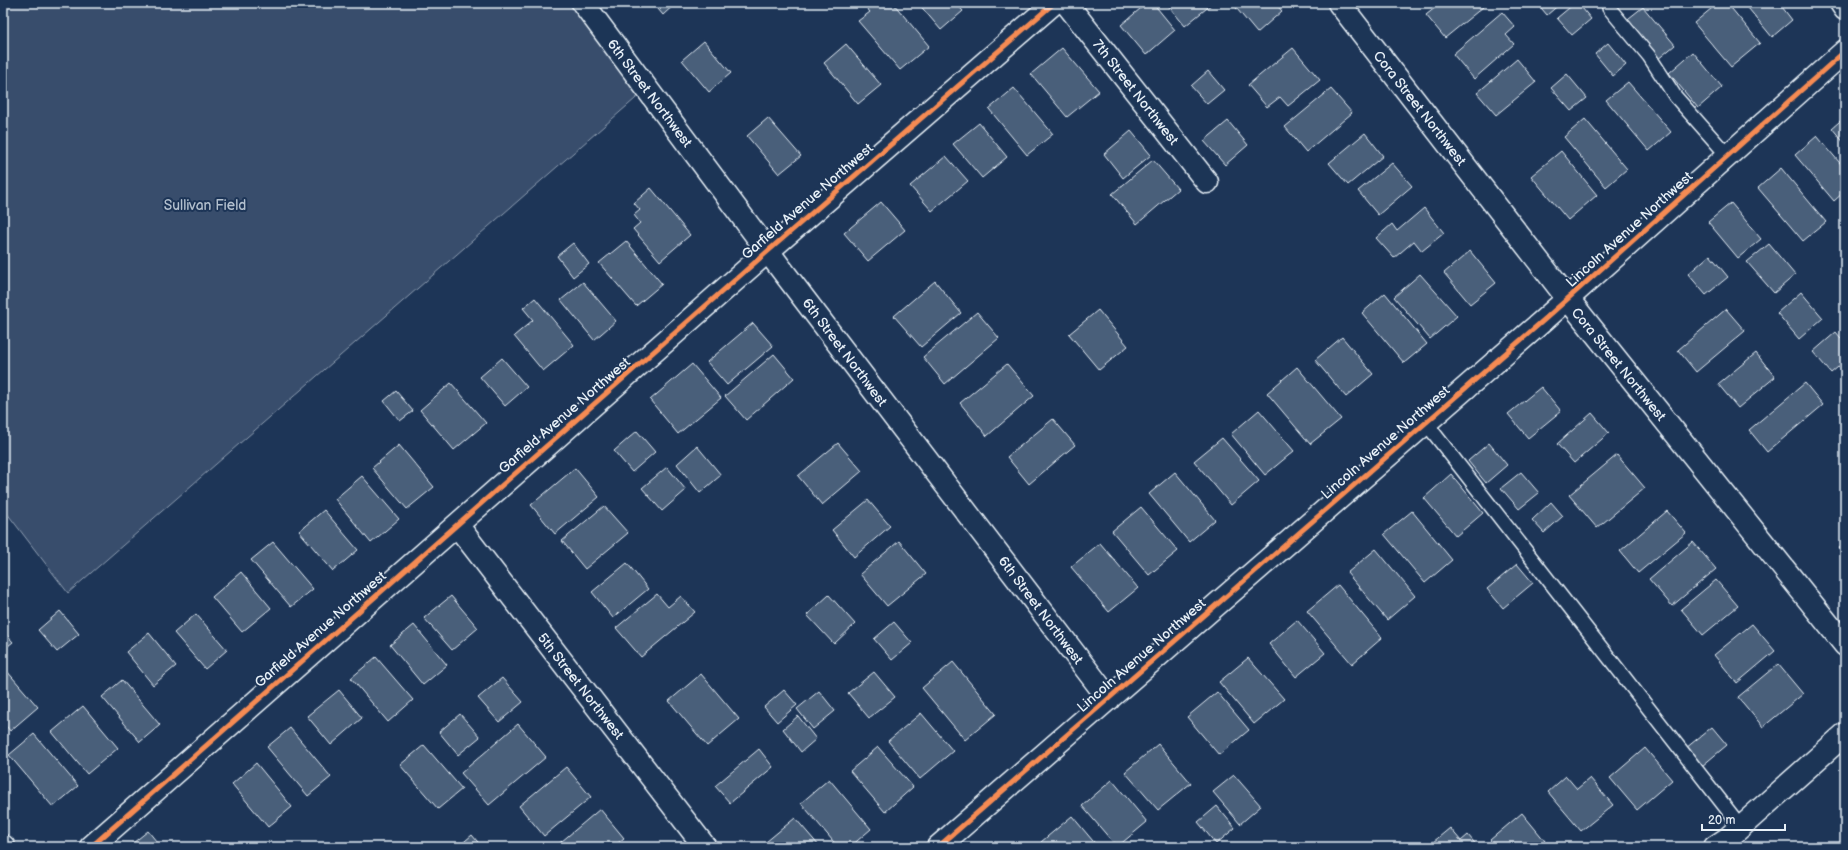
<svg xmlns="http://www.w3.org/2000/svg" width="1848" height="850" font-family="'Balsamiq Sans',sans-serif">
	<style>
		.green { fill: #374d6c; stroke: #909fb2 }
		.building { fill: #495e7a; stroke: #e8f1f8 }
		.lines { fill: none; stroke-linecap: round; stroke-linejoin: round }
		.lane-casing { stroke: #e8f1f8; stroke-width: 16 }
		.street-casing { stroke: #e8f1f8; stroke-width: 25 }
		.lane { stroke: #1d3557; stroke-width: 13 }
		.street { stroke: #1d3557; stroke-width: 22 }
		.cycleway-casing { stroke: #1d3557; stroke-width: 8 }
		.cycleway { stroke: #f68b52; stroke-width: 5 }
		.labels { text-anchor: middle; stroke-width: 4; stroke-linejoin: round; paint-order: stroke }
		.street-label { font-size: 14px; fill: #e8f1f8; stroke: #1d3557 }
		.park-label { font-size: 14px; fill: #b3c0ce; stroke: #1d3557 }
	</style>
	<rect width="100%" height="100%" fill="#1d3557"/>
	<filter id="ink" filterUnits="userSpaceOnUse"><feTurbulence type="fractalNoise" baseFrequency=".025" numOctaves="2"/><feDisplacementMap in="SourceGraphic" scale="8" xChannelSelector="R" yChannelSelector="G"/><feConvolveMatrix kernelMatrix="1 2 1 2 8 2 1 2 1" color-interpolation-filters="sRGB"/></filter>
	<g filter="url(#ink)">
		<!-- green -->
		<path class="green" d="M3 3H576L643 92 68 593 3 508Z"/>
		<!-- building -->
		<path class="building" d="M653 3H676L663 15Z
			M862 3H893L929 46 900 70 858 21 870 12Z
			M918 3H956L963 11 941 30Z
			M1147 3H1153L1175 30 1146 55 1121 25Z
			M1166 3H1211L1212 4 1185 26Z
			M1232 3H1275L1282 11 1257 33Z
			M1441 3H1480L1483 7 1445 38 1426 15Z
			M1537 3H1561L1547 15Z
			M1575 3H1578L1591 19 1572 35 1557 18Z
			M1718 3H1727L1760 43 1731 67 1694 23Z
			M1744 3H1779L1792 20 1772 37Z
			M1643 7 1675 45 1657 60 1624 22Z
			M1502 12 1515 27 1506 35 1514 44 1474 79 1453 54Z
			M704 41 731 73 709 92 682 60Z
			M1608 43 1626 65 1613 76 1595 54Z
			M846 44 881 85 858 104 824 63Z
			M1062 48 1099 91 1067 117 1031 74Z
			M1293 48 1320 80 1288 106 1280 97 1267 107 1248 85Z
			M1693 52 1722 87 1698 108 1669 73Z
			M1517 59 1536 82 1496 115 1477 93Z
			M1208 71 1224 90 1207 104 1191 86Z
			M1567 74 1587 98 1571 111 1551 88Z
			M1628 82 1671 132 1649 151 1606 100Z
			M1014 88 1053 134 1027 155 989 109Z
			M1331 89 1352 113 1306 152 1285 127Z
			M1845 117V144L1832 128Z
			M768 118 801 156 779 174 747 136Z
			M1585 119 1627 169 1606 187 1564 137Z
			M1228 121 1248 145 1225 165 1204 141Z
			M979 123 1007 157 982 178 953 144Z
			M1131 131 1151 155 1123 178 1104 154Z
			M1365 133 1383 156 1348 185 1329 163Z
			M1817 136 1845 169V191L1834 201 1795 155Z
			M1561 151 1597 195 1568 220 1531 176Z
			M946 156 968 181 932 211 910 186Z
			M1153 160 1178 189 1137 224 1112 194Z
			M1392 163 1412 186 1378 215 1358 191Z
			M1781 168 1826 222 1803 241 1758 188Z
			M651 188 690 235 660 261 633 229 640 223 634 215 640 210 634 203Z
			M881 202 905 230 868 261 844 233Z
			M1731 203 1761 239 1738 258 1708 222Z
			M1424 208 1444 233 1422 251 1414 241 1394 258 1376 238 1392 224 1397 231Z
			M626 241 662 284 636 306 599 263Z
			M573 243 589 264 573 277 557 256Z
			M1769 244 1795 275 1774 293 1747 262Z
			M1470 251 1496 283 1470 304 1444 273Z
			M1710 255 1728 277 1706 295 1688 274Z
			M1420 274 1457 316 1430 339 1394 297Z
			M935 281 961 313 921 347 894 316Z
			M583 282 616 321 594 340 561 300Z
			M1801 292 1823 318 1799 339 1777 313Z
			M1385 293 1427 344 1404 363 1362 313Z
			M535 298 574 345 543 371 514 336 533 320 523 308Z
			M1726 309 1745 331 1696 372 1678 350Z
			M1098 310 1128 346 1099 370 1069 334Z
			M977 312 999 338 945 384 923 357Z
			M753 323 773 346 727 385 707 362Z
			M1836 332 1845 343V361L1831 373 1813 352Z
			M1342 337 1373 374 1346 397 1315 360Z
			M1756 353 1775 377 1738 408 1718 384Z
			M774 354 794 378 746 420 725 396Z
			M502 358 527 387 505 406 480 377Z
			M692 364 721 398 678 434 650 400Z
			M1007 364 1034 396 987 436 960 403Z
			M1297 367 1341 419 1310 444 1267 393Z
			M451 383 486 423 454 450 420 410Z
			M1805 383 1823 405 1767 452 1749 430Z
			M1541 387 1561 411 1528 438 1508 414Z
			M396 391 413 411 400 421 384 401Z
			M1259 410 1294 451 1265 475 1231 434Z
			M1592 413 1609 433 1574 463 1557 444Z
			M1053 419 1075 445 1029 484 1007 457Z
			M637 431 655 452 632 472 614 451Z
			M1222 438 1259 481 1231 505 1194 461Z
			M838 443 862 471 822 505 798 476Z
			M1489 443 1507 465 1486 483 1468 461Z
			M399 445 434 487 407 509 372 468Z
			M697 446 721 475 700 493 677 464Z
			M1617 455 1645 488 1597 528 1569 495Z
			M667 467 686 490 662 511 642 488Z
			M575 468 599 497 555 534 531 505Z
			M1175 472 1215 520 1189 542 1149 494Z
			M1521 472 1539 493 1519 509 1501 488Z
			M1451 474 1483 513 1456 536 1424 498Z
			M362 476 399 519 371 543 335 499Z
			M868 500 890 526 854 557 832 530Z
			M1551 502 1563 516 1544 533 1532 520Z
			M604 506 628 533 585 569 562 541Z
			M1141 507 1178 551 1149 575 1112 531Z
			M324 510 358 550 333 571 299 531Z
			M1412 511 1452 560 1425 583 1384 534Z
			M1667 511 1686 533 1638 573 1620 551Z
			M899 541 926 574 887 606 860 574Z
			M273 542 313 589 291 607 251 560Z
			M1693 542 1716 569 1672 606 1649 579Z
			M1100 543 1138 588 1109 612 1071 567Z
			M1845 544V555L1839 548Z
			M1376 549 1415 596 1387 620 1347 573Z
			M627 563 648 589 613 618 592 592Z
			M1517 564 1533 583 1503 608 1487 589Z
			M241 572 271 608 242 632 212 597Z
			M1716 580 1738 606 1703 635 1681 609Z
			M1338 585 1382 638 1352 664 1307 611Z
			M657 594 668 607 681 596 695 612 641 657 616 628Z
			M829 595 855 624 834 644 807 615Z
			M451 596 478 628 452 650 424 618Z
			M60 611 79 634 57 652 38 630Z
			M196 614 227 650 205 669 174 633Z
			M1297 620 1325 653 1296 677 1269 644Z
			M894 622 912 643 892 660 874 639Z
			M1752 624 1775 651 1737 683 1714 655Z
			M414 625 447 665 423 685 390 645Z
			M3 631 13 642 3 650Z
			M149 633 176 666 153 685 126 652Z
			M376 657 413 700 388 722 351 678Z
			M1248 658 1284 699 1254 724 1219 682Z
			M953 662 996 714 965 740 922 688Z
			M1778 664 1803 694 1763 727 1738 697Z
			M6 670 38 707 10 731 3 722V672Z
			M874 672 895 697 869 718 848 693Z
			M701 674 739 719 707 746 669 701Z
			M502 678 523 702 499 722 478 698Z
			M122 680 160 725 140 742 102 697Z
			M339 690 362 718 331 745 307 716Z
			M784 690 797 705 777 722 764 707Z
			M819 691 835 711 813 729 797 709Z
			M1217 692 1249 730 1219 755 1187 717Z
			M83 706 118 748 87 774 52 732Z
			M921 713 953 751 920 779 888 741Z
			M460 714 480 737 458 755 439 732Z
			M798 716 816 739 801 752 783 729Z
			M518 724 546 757 489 805 461 773Z
			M1712 727 1727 745 1702 766 1686 748Z
			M290 728 331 777 308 796 267 747Z
			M34 734 78 786 53 807 9 755Z
			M1158 744 1191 783 1158 810 1125 772Z
			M424 745 462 789 438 809 400 765Z
			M878 747 913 787 885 812 850 771Z
			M1645 748 1672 780 1637 810 1610 778Z
			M759 749 773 767 730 803 715 786Z
			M256 763 292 807 268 827 232 784Z
			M566 767 591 797 544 836 519 806Z
			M1234 775 1261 806 1240 824 1213 792Z
			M1566 776 1577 789 1590 778 1613 805 1581 831 1548 792Z
			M829 779 871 829 850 847H838L801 803Z
			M1112 780 1147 822 1117 847 1082 806Z
			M1217 806 1235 828 1216 844 1198 822Z
			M600 809 624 838 613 847H555Z
			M1522 813 1545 841 1539 847H1496L1490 840Z
			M1072 816 1098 847H1045L1041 842Z
			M795 818 820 847H770L766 842Z
			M1450 828 1461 841 1468 835 1478 847H1427Z
			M148 831 161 847H128Z
			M472 835 482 847H458Z"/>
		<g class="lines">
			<!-- lane casing -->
			<g class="lane-casing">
				<path id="lane" d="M1609 8 1649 56 1675 96 1728 156
					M1426 423 1741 827"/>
			</g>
			<!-- street casing -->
			<g class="street-casing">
				<path id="street" d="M583 3 779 266 1109 699
					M1066 3 1207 182
					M1339 3 1568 299 1845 645
					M1841 3 1845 9
					M457 525 705 847
					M3 846 4 847
					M91 847 768 251 1054 3
					M938 847 1545 319 1845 51
					M1715 847 1727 839 1845 734"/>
			</g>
			<!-- lane -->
			<use href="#lane" class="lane"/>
			<!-- street -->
			<use href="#street" class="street"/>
			<!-- cycleway casing -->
			<g class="cycleway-casing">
				<path id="cycleway" d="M91 847 768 251 1054 3
					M938 847 1545 319 1845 51"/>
			</g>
			<!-- cycleway -->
			<use href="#cycleway" class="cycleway"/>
		</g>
	</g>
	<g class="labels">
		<!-- street labels -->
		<g class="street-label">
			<text transform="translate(1136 92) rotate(52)" y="5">7th Street Northwest</text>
			<text transform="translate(650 93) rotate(53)" y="5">6th Street Northwest</text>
			<text transform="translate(1420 108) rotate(52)" y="5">Cora Street Northwest</text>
			<text transform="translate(807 201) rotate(-41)" y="5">Garfield Avenue Northwest</text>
			<text transform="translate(1629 229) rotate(-42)" y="5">Lincoln Avenue Northwest</text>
			<text transform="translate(845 352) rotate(53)" y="5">6th Street Northwest</text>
			<text transform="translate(1619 364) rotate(51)" y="5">Cora Street Northwest</text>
			<text transform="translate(564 415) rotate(-41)" y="5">Garfield Avenue Northwest</text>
			<text transform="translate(1385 442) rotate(-41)" y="5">Lincoln Avenue Northwest</text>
			<text transform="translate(1041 610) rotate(53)" y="5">6th Street Northwest</text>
			<text transform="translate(320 629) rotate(-41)" y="5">Garfield Avenue Northwest</text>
			<text transform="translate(1141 655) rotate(-41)" y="5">Lincoln Avenue Northwest</text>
			<text transform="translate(581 686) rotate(52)" y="5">5th Street Northwest</text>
		</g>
		<!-- park labels -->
		<g class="park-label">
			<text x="205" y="210">Sullivan Field</text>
		</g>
	</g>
	<!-- margin -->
	<rect width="1848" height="850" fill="none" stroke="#1d3557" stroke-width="16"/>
	<rect x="8" y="8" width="1832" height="834" fill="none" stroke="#e8f1f8" stroke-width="1.5" filter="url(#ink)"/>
	<!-- scale -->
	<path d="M1702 824v6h83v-6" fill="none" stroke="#e8f1f8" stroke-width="2"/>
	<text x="1708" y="824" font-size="12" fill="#e8f1f8" stroke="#1d3557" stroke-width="3" paint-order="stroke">20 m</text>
</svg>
